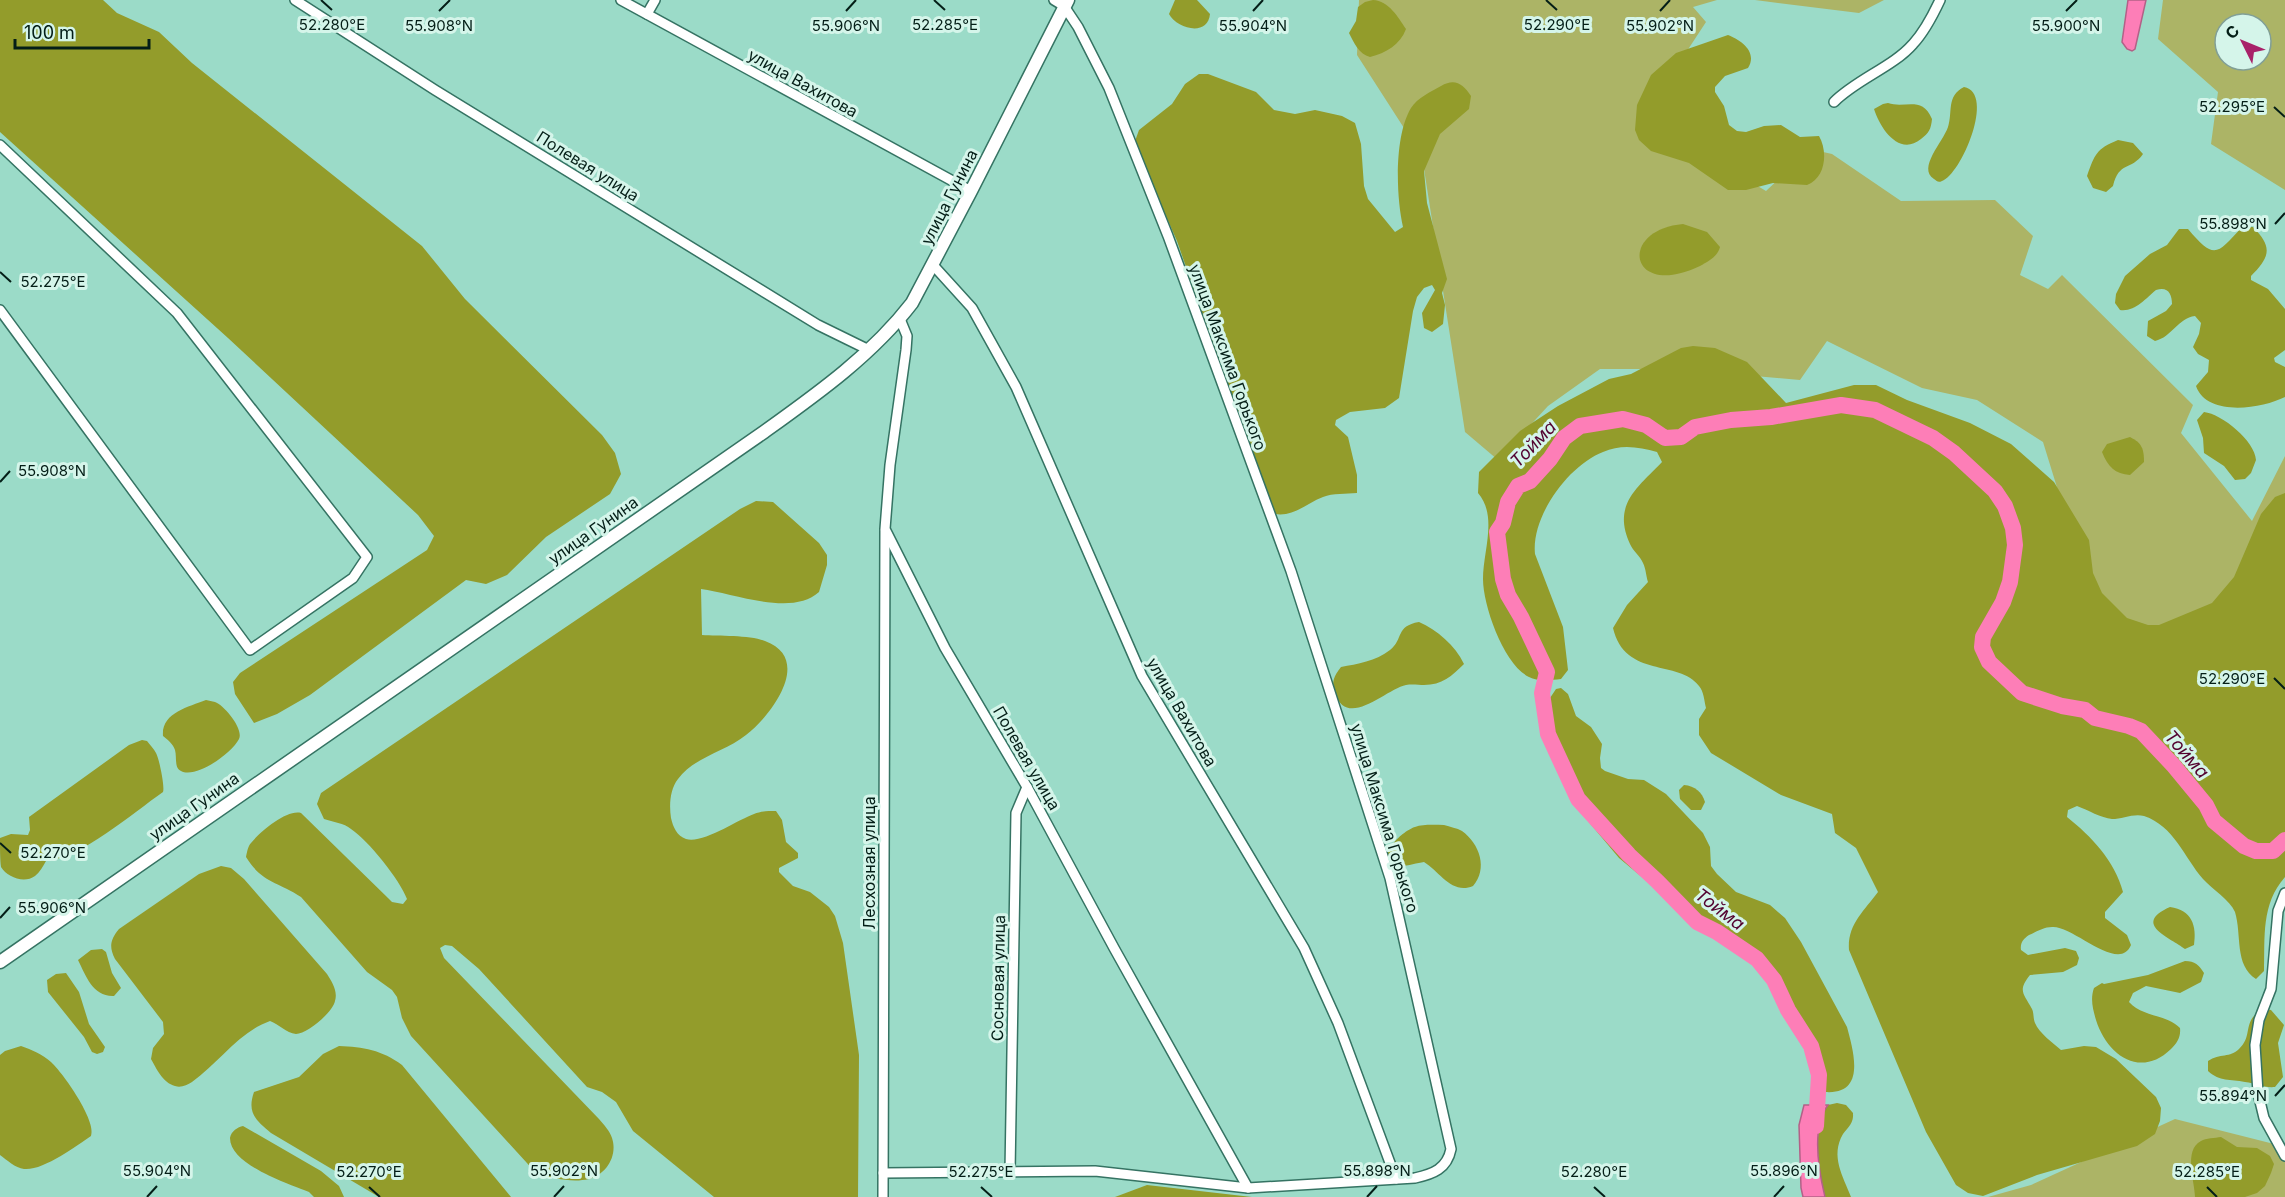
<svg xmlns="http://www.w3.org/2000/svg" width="2285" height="1197" font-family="Inter,sans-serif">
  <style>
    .green { fill: #acb466; fill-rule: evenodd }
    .forest { fill: #939c2b }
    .water { fill: #fd7eb7; stroke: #b26187; stroke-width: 1.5 }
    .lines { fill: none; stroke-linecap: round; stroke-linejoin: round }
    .river { stroke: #fd7eb7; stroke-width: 16 }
    .street-casing { stroke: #357363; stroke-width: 12 }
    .secondary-casing { stroke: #357363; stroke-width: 15 }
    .street { stroke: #fff; stroke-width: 9 }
    .secondary { stroke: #fff; stroke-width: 12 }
    .ticks { fill: none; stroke: #041e17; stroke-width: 2 }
    .labels { text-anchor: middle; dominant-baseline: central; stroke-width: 6; stroke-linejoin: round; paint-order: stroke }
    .street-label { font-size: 16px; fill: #041e17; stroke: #d5f5ea }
    .water-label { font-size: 18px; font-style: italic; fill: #530330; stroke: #d5f5ea }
    .ticks-label { font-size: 15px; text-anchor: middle; fill: #041e17; stroke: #d5f5ea; stroke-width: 6; stroke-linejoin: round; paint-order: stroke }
  </style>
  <rect width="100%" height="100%" fill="#9bdbc8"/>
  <g class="green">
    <path d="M1359,0h358l-24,7 13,15 -40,61 31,67 69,41 44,-42 22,5 69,47 94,-1 38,36 -13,39 28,14 14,-14 131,130 -12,28 71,88 33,-65v202l-175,1 -67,-217 -66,-42 -55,-12 -95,-47 -27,39 -124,-11h-76l-52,37 -50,54 -33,-28 -43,-276 -65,-101z"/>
    <path d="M1755,0h129l-25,13z"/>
    <path d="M2163,0h122v190l-74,-46 7,-52 -60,-53zM2225,24h36v36h-36z"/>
    <path d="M2175,1119l99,25 11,14v39h-297l43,-12z"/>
  </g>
  <g class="forest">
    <path d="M0,0h103l14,13 42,19 33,31 230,183 43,53 137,136 13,18 6,21 -11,20 -64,43 -39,38 -21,9 -20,-4 -156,115 -33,19 -23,9 -19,-29 -2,-12 7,-9 187,-123 7,-14 -16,-21 -190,-177 -228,-206z"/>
    <path d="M1175,0h22l13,14c-2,23 -33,15 -41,0z"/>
    <path d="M1373,0c16,1 25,17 33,29 -6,16 -20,24 -36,28 -11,-3 -16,-14 -21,-24l7,-12 2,-14 7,-5z"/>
    <path d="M1728,35c13,5 30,17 20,33l-23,8 -10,11v5l9,14 5,19 8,6 9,1 18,-6 17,-1 19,12 19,-1c9,15 7,42 -12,49l-34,-2 -27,7h-18l-39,-27 -38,-12 -12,-11 -4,-10 2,-25 14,-30 25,-22z"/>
    <path d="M1199,74h9l48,18 18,18 21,4 20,-4 27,6 13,7 6,21 3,42 4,13 27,33 8,-5c-7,-31 -9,-91 8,-119 6,-10 21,-17 30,-22 14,-8 22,-2 30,10l-2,13 -29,25 -16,37 3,32 20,76 -5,14 3,12 -2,19 -11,8 -8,-4 -2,-15 13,-23 -3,-5 -8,3 -7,9 -4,14 -14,87 -14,10 -35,4 -14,8 -1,5 13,12 9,38v18c-11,1 -24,0 -34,4 -16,6 -29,20 -48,17l-6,-9 -92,-264 -43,-97 5,-14 33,-26 13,-20z"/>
    <path d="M1964,87c32,6 -3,88 -22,94 -4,2 -5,0 -8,-2 -17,-11 9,-37 14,-52 5,-15 -2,-31 16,-40z"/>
    <path d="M1888,103c17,6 34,-8 44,16 -1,10 -3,14 -11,20 -22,18 -41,-11 -47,-30l9,-5z"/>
    <path d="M2118,140l15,3 10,11c-12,17 -24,7 -30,32l-7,6 -13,-4 -6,-12c8,-22 9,-27 31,-36z"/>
    <path d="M1683,224l24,8 13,15c-2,9 -11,14 -20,19 -71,34 -83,-36 -17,-42z"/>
    <path d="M2242,227h11c20,20 17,30 -2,49v4l17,9 17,20v41l-11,8 1,4 10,5v30c-24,12 -78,20 -89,-11l12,-14 1,-12 -11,-6 -5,-7 6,-13 2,-11 -6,-7c-17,2 -23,21 -40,25l-8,-5 1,-15 18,-10 6,-7c0,-10 -4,-18 -16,-14 -11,9 -21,22 -36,20l-5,-7 1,-9 9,-18 25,-22 17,-9 12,-16h9c27,32 29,25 54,-2z"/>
    <path d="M1693,346l22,2 32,14 39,41 68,-18h22l31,15 63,23 41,21 43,38 35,58 4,33 9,20 25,25 21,7h11l53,-22 22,-26 27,-63 14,-17 10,-4v384c-24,27 -20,60 -21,94l-8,8c-22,-14 -14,-44 -21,-67 -5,-12 -23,-23 -32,-33 -19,-22 -29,-53 -59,-63 -10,-3 -22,3 -32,3 -11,-1 -24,-9 -35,-13l-9,4 -1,7c24,19 48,44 56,75l-18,20v6l22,17 4,10c-12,29 -58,-20 -79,-18 -8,0 -16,5 -23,8 -6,4 -9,8 -8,15l7,5 37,-7 11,3 3,7 -2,7 -14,7 -33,3c-13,16 -6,19 2,34 2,4 1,9 3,14 4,10 18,20 26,27l23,-4 12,1 20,12 40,38 5,11 -1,13 -5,13 -18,12 -100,29 -54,21 -15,-3 -12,-8 -30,-53 -77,-182c-2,-25 15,-39 29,-58l-22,-44 -21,-15 -3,-19 -51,-19 -70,-42 -12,-18v-16l7,-11c-2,-8 -2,-16 -7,-22 -20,-27 -74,-7 -86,-58l14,-23 21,-23c-2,-6 -2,-13 -5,-19 -3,-7 -10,-12 -13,-19 -18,-39 7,-56 32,-82l-5,-10c-18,-5 -36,-8 -54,0 -34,13 -72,64 -68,102l28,73 5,43 -7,9c-10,1 -23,3 -32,-2 -25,-12 -46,-71 -46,-98 0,-28 15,-63 -5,-86l1,-21 41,-41 38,-25 51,-27 22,-5 50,-26z"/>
    <path d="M2204,412c18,2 51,29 52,48l-5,13 -6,6 -10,1 -11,-14 -20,-13 -1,-15 -6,-18z"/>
    <path d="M2130,437c12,6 14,12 14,25l-14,13c-15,-1 -22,-8 -28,-23l5,-8z"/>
    <path d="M756,501l17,1 46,41 8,12v10l-8,27c-27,25 -86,1 -118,-3l1,46c17,1 48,0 63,6 49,18 6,75 -19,94 -21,17 -52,22 -68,44 -8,10 -9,26 -7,39 2,9 6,18 15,21 17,5 51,-19 68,-25 7,-3 14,-3 22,-3l6,9 4,22 12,11v5l-19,10v4l14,14 17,6 19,15 6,9 8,27 16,112 -1,142h-144l-81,-66 -17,-29 -14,-10 -15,-5 -108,-118 -27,-23 -7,-1 -5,3 4,10 155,161c5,6 11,12 13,19 6,18 -6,37 -23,41 -17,4 -36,-1 -52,-5l-126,-138 -9,-18 -5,-21 -5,-7 -25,-18 -66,-75c-24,-16 -39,-14 -55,-40 1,-5 2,-11 5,-14 9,-11 36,-34 50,-30l87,85 4,4 11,2 4,-5c-7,-19 -39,-59 -56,-70 -7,-6 -18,-7 -27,-10l-7,-15 4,-11 419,-284z"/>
    <path d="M1419,622c18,8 36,23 45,42 -12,12 -22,21 -40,21 -5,0 -12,-1 -18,0 -20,4 -59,45 -71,8 -4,-11 -1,-17 6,-26 16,-3 35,-6 49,-17 14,-11 5,-24 29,-28z"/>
    <path d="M1561,688l7,6 8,22 15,11 11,17 -2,14 1,10 4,3 23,8 16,1 22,14 37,39 7,14 1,19 6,8 19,18 34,13 15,13 16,24 46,85c7,26 19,68 -22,65l-3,-3 -9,-44 -42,-56 -9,-17 -35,-32 -51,-29 -21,-23 -36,-30 -31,-37 -14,-21 -18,-37 -6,-65 6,-9z"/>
    <path d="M206,700c3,1 6,1 9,2 9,3 29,27 24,37 -7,14 -43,40 -58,32 -7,-3 -4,-14 -6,-21 -2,-6 -7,-10 -12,-14 -2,-23 25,-29 43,-36z"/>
    <path d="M142,740l5,1c3,4 7,8 9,12 3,5 9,34 7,39 -30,21 -82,66 -117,69 -3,5 -6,11 -11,15 -11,8 -28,1 -34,-9 -1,-7 -1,-21 -1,-29l11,-4 17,1 2,-5 -1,-13 100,-72z"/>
    <path d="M1684,785c11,1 18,7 21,17l-4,8h-10l-11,-11 -1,-9z"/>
    <path d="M1444,825c6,2 13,3 18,6 18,13 26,38 11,55 -21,9 -33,-14 -49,-24 -8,1 -22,6 -29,3 -21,-9 9,-35 20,-38 8,-3 20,-2 29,-2z"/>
    <path d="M221,866l10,2 13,11 83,95c5,8 11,17 8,27 -2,11 -28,33 -39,33 -10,-1 -17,-10 -26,-13 -31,11 -51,42 -78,61 -5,3 -11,6 -17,4 -12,-3 -19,-18 -24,-27l2,-11 11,-14 -1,-12 -48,-63c-6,-12 -5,-19 4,-30l80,-55z"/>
    <path d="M2170,907c22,3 27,19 24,38l-9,4c-14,-11 -54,-25 -15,-42z"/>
    <path d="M102,949l4,3 6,21 9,15 -7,8c-21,1 -28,-20 -36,-36l13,-10z"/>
    <path d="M2185,961c10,0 14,4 19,12l-3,9 -21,11 -34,-7 -13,7 -4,9c13,15 37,12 51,26 1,9 -3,15 -9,21 -31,30 -64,6 -75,-29 -3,-10 -6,-21 -2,-32l8,-5 2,1 44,-9z"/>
    <path d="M66,973l13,19 10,32 16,23 -2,5 -6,2 -5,-2 -8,-15 -36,-45 -1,-12 9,-6z"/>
    <path d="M2263,1009l8,1 13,15 -6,18 5,34 -8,10c-12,1 -19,-4 -30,-5 -15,-3 -25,0 -37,-11v-10c12,-8 22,-3 31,-12 15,-14 2,-28 24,-40z"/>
    <path d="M21,1046c11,4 21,8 30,16 12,11 46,59 40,74 -15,10 -48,35 -67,33 -9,-1 -17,-9 -24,-14v-100l5,-4z"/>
    <path d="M339,1046c24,1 43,4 63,19l109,132h-132l-108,-64c-16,-13 -24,-21 -17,-41l45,-15 24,-23z"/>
    <path d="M1837,1103l9,2 7,8c1,10 -5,14 -10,21 -13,22 0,42 8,63h-26c-6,-25 -14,-70 3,-92z"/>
    <path d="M243,1126l78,45 18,15 5,11h-30l-5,-5c-20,-8 -79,-27 -79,-54 1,-7 8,-11 13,-12z"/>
    <path d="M2221,1137l16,10 20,1 13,8 4,8 -3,9 -6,13 -8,7 -12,4h-50c0,-15 -12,-47 6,-56 5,-3 14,-3 20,-4z"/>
    <path d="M1147,1185l105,12h-137z"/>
  </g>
  <g class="water">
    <path d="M2128,0h18l-11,49 -3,2 -5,-2 -5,-7z"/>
    <path d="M1804,1105h24c-17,22 -9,67 -3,92h-22l-2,-9 -2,-63z"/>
  </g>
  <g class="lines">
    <path class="river" d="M1816,1126l3,-51 -8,-29 -23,-36 -14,-30 -17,-21 -40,-27 -20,-10 -40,-41 -28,-26 -51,-56 -30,-65 -6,-41 5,-21 -26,-55 -13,-22 -5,-16 -6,-47 6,-9 5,-21 10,-16 12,-5 20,-22 14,-21 16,-12 43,-7 23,6 19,13 16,-1 14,-10 36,-7 40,-3 70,-12 34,5 58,28 21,15 41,38 10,15 8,22 2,17 -5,37 -7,20 -20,35 -1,10 7,15 33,31 40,13 23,4 10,8 34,8 12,5 32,34 33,40 8,16 30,25 12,5h17l12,-11"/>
    <defs>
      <g id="street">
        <path d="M295,0l140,90 383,235 51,25"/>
        <path d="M621,0l350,191"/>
        <path d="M647,14l8,-14"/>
        <path d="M1834,102c23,-23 59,-35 79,-58 12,-13 20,-29 27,-44"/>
        <path d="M0,145l177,168 190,244 -14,21 -103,72 -250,-340"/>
        <path d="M933,265l39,43 44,79 126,289 162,272 34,75 58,156"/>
        <path d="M900,319l7,17 -1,14 -16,115 -5,64 60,119 82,139 87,161 134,240"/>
        <path d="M2285,893l-7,18 -7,78 -12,31 -4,25 3,48 6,25 21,38"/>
        <path d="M1010,1172l6,-359 11,-26"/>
        <path d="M883,1173l212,-2 153,17 167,-10c18,-4 32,-9 36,-29l-61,-271 -99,-307 -123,-335 -59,-148 -31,-61 -14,-21 -10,-6"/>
        <path d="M883,1197l2,-666"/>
      </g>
      <path id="secondary" d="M0,962l764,-530c53,-38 108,-77 148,-129l59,-112 97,-191"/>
    </defs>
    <use href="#street" class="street-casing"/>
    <use href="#secondary" class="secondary-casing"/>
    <use href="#street" class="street"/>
    <use href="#secondary" class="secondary"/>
  </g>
  <path class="ticks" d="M321,0l11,10M934,0l11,10M1546,0l11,10M439,11l11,-11M846,11l10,-11M1253,11l10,-11M1660,11l10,-11M2066,11l11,-11M2274,107l11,10M2275,224l10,-11M0,272l11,10M0,482l10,-11M2274,678l11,11M0,843l11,10M0,918l10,-11M2275,1096l10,-11M369,1187l11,10M981,1187l11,10M1594,1187l11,10M2207,1187l10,10M147,1197l10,-11M554,1197l10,-11M1367,1197l10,-11M1774,1197l10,-11"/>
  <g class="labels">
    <g class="street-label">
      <text transform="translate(803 83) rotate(29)">улица Вахитова</text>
      <text transform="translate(588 166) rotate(32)">Полевая улица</text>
      <text transform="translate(949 197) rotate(-63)">улица Гунина</text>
      <text transform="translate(1228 357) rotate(70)">улица Максима Горького</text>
      <text transform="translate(593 530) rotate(-35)">улица Гунина</text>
      <text transform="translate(1182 712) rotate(60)">улица Вахитова</text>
      <text transform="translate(1027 758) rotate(60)">Полевая улица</text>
      <text transform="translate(194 806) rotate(-35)">улица Гунина</text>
      <text transform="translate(1385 818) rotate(73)">улица Максима Горького</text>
      <text transform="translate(869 863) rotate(-90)">Лесхозная улица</text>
      <text transform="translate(998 978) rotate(-89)">Сосновая улица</text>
    </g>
    <g class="water-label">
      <text transform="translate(1533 444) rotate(-46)">Тойма</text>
      <text transform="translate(2187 754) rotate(49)">Тойма</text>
      <text transform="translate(1720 909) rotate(37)">Тойма</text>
    </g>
  </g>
  <g class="ticks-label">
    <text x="332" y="30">52.280°E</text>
    <text x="945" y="30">52.285°E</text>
    <text x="1557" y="30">52.290°E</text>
    <text x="439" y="31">55.908°N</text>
    <text x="846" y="31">55.906°N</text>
    <text x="1253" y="31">55.904°N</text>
    <text x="1660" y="31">55.902°N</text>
    <text x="2066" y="31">55.900°N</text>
    <text x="2232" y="112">52.295°E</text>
    <text x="2233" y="229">55.898°N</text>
    <text x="53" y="287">52.275°E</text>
    <text x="52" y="476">55.908°N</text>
    <text x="2232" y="684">52.290°E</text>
    <text x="53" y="858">52.270°E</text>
    <text x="52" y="913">55.906°N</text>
    <text x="2233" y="1101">55.894°N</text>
    <text x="157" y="1176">55.904°N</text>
    <text x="564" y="1176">55.902°N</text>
    <text x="1377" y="1176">55.898°N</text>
    <text x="1784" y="1176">55.896°N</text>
    <text x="369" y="1177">52.270°E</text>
    <text x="981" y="1177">52.275°E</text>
    <text x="1594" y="1177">52.280°E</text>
    <text x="2207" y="1177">52.285°E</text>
  </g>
  <g transform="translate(2243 42) rotate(313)"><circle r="28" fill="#d5f5ea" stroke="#819f96" stroke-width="1.5"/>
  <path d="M0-4.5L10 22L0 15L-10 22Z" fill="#a82169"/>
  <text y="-9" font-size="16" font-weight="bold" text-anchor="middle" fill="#041e17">С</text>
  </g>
  <path d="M15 39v9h134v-9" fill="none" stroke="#041e17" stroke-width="3"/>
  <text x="24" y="39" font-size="18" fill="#041e17" stroke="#d5f5ea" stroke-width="4.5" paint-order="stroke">100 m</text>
</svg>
